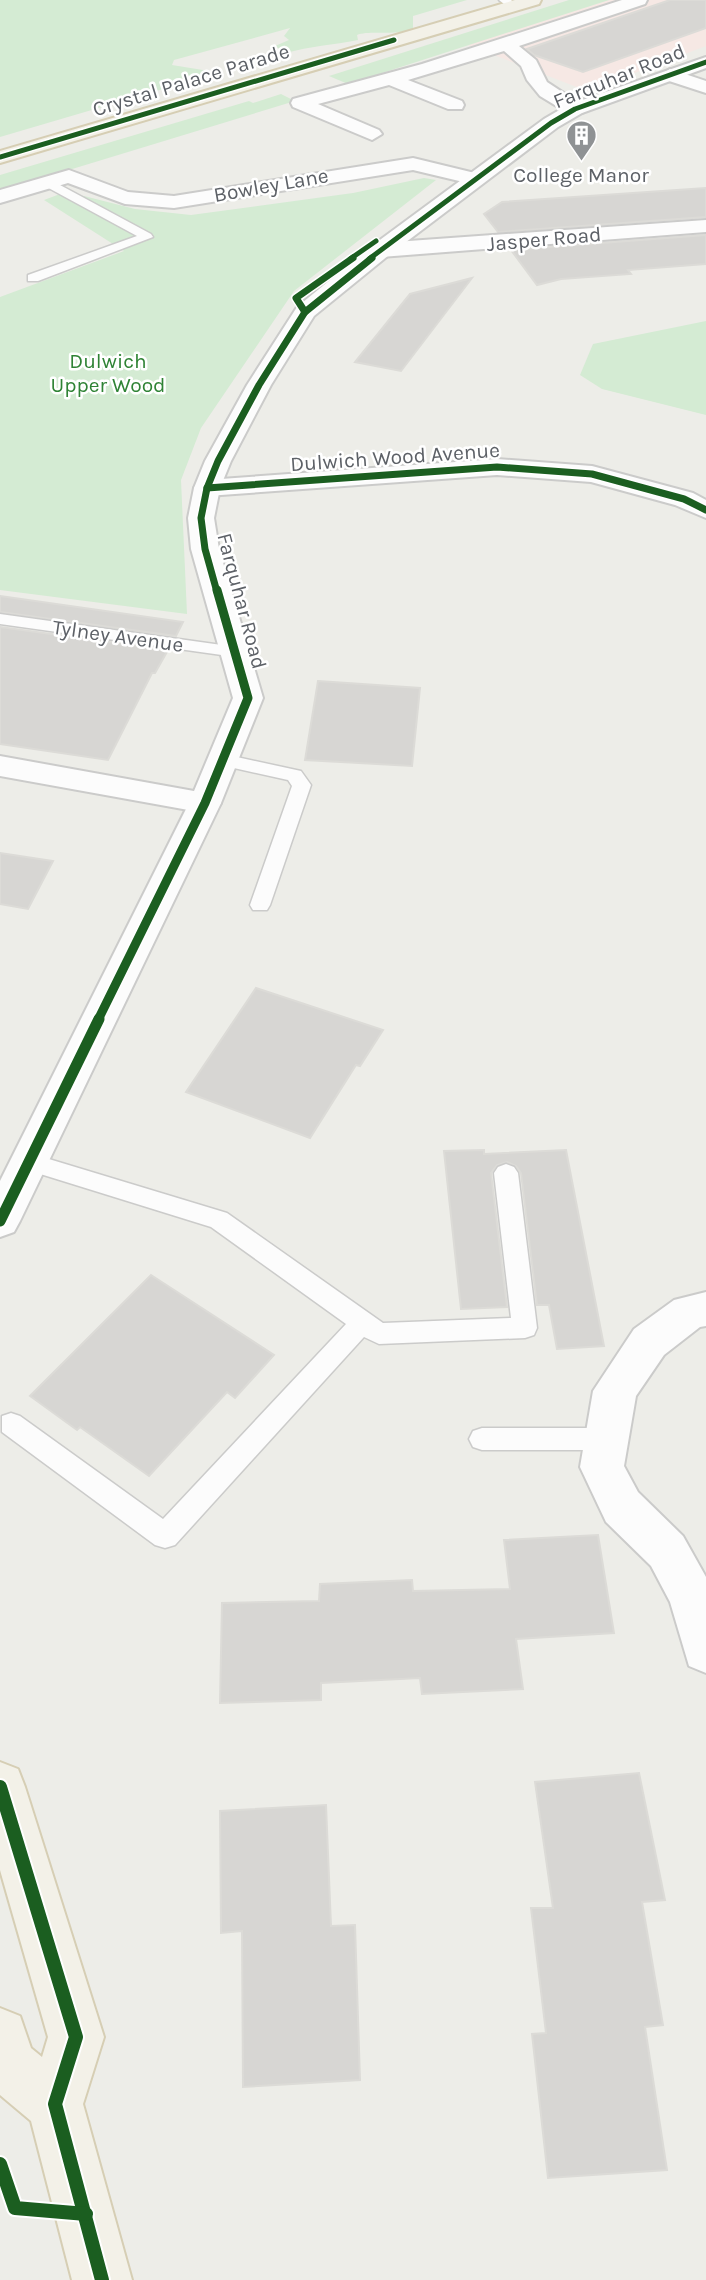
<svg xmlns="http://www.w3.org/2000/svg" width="706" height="2280" font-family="Karla,sans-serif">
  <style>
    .medical { fill: #f6e8e4 }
    .green { fill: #d4ebd3 }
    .building { fill: #d7d6d3; stroke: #dcdbd7; stroke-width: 2 }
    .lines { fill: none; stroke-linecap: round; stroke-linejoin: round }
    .service-casing { stroke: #cbcbca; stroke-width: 3 }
    .minor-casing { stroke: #cbcbca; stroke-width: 4 }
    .tertiary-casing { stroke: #cbcbca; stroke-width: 4 }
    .primary-casing { stroke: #d6ceb4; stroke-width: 4 }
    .service { fill: #fcfcfc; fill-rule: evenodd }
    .minor { fill: #fcfcfc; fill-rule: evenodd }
    .tertiary { fill: #fcfcfc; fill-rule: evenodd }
    .primary { fill: #f3f1e8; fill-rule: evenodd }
    .cycleway-far4-casing { stroke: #fff; stroke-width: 8 }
    .cycleway-far3-casing { stroke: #fff; stroke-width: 10 }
    .cycleway-far2-casing { stroke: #fff; stroke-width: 12 }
    .cycleway-far1-casing { stroke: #fff; stroke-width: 16 }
    .cycleway-casing { stroke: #fff; stroke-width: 18 }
    .cycleway-far4 { stroke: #1b5e20; stroke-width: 5 }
    .cycleway-far3 { stroke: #1b5e20; stroke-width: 7 }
    .cycleway-far2 { stroke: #1b5e20; stroke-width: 9 }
    .cycleway-far1 { stroke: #1b5e20; stroke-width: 11 }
    .cycleway { stroke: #1b5e20; stroke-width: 14 }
    .labels { text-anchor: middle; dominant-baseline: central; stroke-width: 5; stroke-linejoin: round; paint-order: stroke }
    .far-street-label { font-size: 21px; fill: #5d6167; stroke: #fff }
    .far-poi-label { font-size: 21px; fill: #5d6167; stroke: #fff }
    .far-park-label { font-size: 21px; fill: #2f8335; stroke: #fff }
  </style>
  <rect width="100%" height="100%" fill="#edede8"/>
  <path class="medical" d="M609,0h97v46l-119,45 -119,-46z"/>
  <g class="green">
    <path d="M0,0h467l-54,16v13c-19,7 -45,1 -56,6l1,5c-25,5 -48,6 -72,13l-11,-7 14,-6 -5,-4 6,-8 -116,32 -2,5 37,6 5,3 -214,63z"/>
    <path d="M569,0h40l-261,84 -19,-8z"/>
    <path d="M281,94l14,7 -295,90v-16l249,-74 4,2z"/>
    <path d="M424,178l12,2 -142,111 -93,137 -20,52 6,134 -187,-24v-293l124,-46 -80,-51 16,-6 24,2 51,13 56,6 162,-22z"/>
    <path d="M706,321v94l-104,-26 -22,-14 13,-31z"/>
  </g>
  <g class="building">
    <path d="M670,0h36v28l-123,44 -49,-17 -7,-6z"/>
    <path d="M706,188v29l-208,15 -14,-18 18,-12z"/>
    <path d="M706,235v29l-78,6 3,4 -70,5 -24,6 -26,-35z"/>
    <path d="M472,278l-71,93 -46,-9 55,-68z"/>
    <path d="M0,596l183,26 -7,14 -176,-24z"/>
    <path d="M0,627l168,23 -13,23h-3l-44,87 -108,-16z"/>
    <path d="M318,681l102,7 -8,78 -107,-6z"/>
    <path d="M0,853l53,8 -25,48 -28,-5z"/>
    <path d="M256,988l127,42 -23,36 -4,-1 -46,73 -124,-46z"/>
    <path d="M484,1150v4l82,-4 38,196 -47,3 -8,-44h-12l-16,-132 -5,-7 -9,-4 -10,3 -6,8 16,134 -46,2 -17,-158z"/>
    <path d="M151,1275l123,80 -39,43 -8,-6 -78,84 -69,-49 -3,3 -47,-34z"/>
    <path d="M598,1535l16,98 -98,6 7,50 -101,5 -2,-16 -99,5v17l-101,3 2,-100 97,-2 1,-17 92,-4 1,11 97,-2 -6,-49z"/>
    <path d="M639,1773l26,127 -23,2 21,123 -18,2 22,143 -119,8 -16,-144 14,-1 -15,-125h22l-18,-126z"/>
    <path d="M326,1805l5,121 24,-1 5,155 -117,7 -1,-156 -21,2 -1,-122z"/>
  </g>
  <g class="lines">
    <defs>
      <g id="service">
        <path d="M499,0h12l7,6 -9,2z"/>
        <path d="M47,178l104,56 2,3 -115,44h-10v-6l109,-39 -94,-51 -2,-3z"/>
        <path d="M0,614l236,33 9,5 -9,5 -236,-33z"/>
        <path d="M223,754l78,17 10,14 -41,120 -3,5h-14l-3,-5 42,-119 -4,-6 -72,-16 -2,-4z"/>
        <path d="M29,1153l198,60 156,110 128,-5 -17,-145 4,-6 8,-3 8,3 4,6 19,155 -3,7 -9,3 -146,6 -15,-7 -189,208 -10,3 -10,-3 -153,-113v-16l9,-3 9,3 143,103 183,-195 -135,-97 -190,-59 -3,-6 3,-6z"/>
        <path d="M482,1428h125l9,3 4,8 -4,8 -9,3h-125l-9,-3 -4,-8 4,-8z"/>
      </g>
      <g id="minor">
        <path d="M622,0h25l-2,4 -126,42 17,14 11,22 35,23 3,4 -3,4h-14l-28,-17 -13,-16 -6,-14 -17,-15 -96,29 54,21 2,4 -2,4h-14l-59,-24 -71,19 61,26 3,4 -10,6 -79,-33 -2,-4 2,-4 129,-35z"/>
        <path d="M670,69l36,12v12l-43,-14 -2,-4z"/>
        <path d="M413,158l70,17 3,4 -3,4 -7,2 -63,-15 -239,38 -49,-4 -57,-21 -68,20v-13l69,-20 59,22 46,4z"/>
        <path d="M706,220v12l-325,25 -8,-2 -3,-5 3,-5 8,-2z"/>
        <path d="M497,459l95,7 101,27 13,7v18l-31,-13 -84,-23 -94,-7 -290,21 -9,-2 -4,-6 4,-6 9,-2z"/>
        <path d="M0,756l205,37 11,3 5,7 -5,7 -11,3 -205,-37z"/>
        <path d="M706,1292v34l-6,1 -36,28 -28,41 -12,70 14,26 45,44 23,41v96l-17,-7 -19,-64 -19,-36 -45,-44 -26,-55 13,-76 41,-62 40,-29z"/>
      </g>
      <path id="tertiary" d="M706,57v11l-124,45 -24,14 -169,128 -75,61 -43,69 -40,76 -11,27 -6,30 5,31 44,149 -42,105 -201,418 -6,11 -14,5v-56l189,-378 44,-105 -42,-149 -3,-31 6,-30 11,-27 42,-76 50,-78 76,-62 171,-126 24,-14z"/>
      <g id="primary">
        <path d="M515,0h26l-2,4 -539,159v-12z"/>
        <path d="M0,1762l18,7 7,18 79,250 -21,67 49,176h-60l-41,-159 -31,-26v-87l20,8 11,32 11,9 6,-20 -48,-167z"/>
      </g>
    </defs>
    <use href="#service" class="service-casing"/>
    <use href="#minor" class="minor-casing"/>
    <use href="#tertiary" class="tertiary-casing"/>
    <use href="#primary" class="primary-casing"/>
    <use href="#service" class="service"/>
    <use href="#minor" class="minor"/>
    <use href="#tertiary" class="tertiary"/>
    <use href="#primary" class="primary"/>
    <defs>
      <g id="cycleway-far4">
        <path d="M0,157l394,-117"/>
        <path d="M350,259l26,-18"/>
        <path d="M369,259l182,-136 24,-14 131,-47"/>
      </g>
      <g id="cycleway-far3">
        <path d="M305,312l-9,-14 57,-40"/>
        <path d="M207,488l290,-21 95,7 92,25 22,11"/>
        <path d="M217,592l-12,-43 -4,-31 6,-30 11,-27 41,-76 46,-73 67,-54"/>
      </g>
      <path id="cycleway-far2" d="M98,1020l107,-217 43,-105 -31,-108"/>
      <path id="cycleway-far1" d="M0,1221l99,-202"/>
      <g id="cycleway">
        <path d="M0,1787l76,250 -21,67 47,176"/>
        <path d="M0,2164l15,44 71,6"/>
      </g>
    </defs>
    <use href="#cycleway-far4" class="cycleway-far4-casing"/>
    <use href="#cycleway-far3" class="cycleway-far3-casing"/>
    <use href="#cycleway-far2" class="cycleway-far2-casing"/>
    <use href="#cycleway-far1" class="cycleway-far1-casing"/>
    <use href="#cycleway" class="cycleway-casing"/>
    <use href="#cycleway-far4" class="cycleway-far4"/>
    <use href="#cycleway-far3" class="cycleway-far3"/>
    <use href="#cycleway-far2" class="cycleway-far2"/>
    <use href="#cycleway-far1" class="cycleway-far1"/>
    <use href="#cycleway" class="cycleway"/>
  </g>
  <defs>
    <symbol id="building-pin" viewBox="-11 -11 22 30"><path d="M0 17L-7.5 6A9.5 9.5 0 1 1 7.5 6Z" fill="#8f9294" stroke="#fff"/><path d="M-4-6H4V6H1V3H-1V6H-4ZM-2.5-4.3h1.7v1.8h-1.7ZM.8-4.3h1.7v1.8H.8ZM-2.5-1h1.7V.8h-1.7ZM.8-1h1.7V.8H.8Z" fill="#fff"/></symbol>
  </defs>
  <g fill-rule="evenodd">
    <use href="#building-pin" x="564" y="118" width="35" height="47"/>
  </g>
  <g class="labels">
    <g class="far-street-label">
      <text transform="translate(619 76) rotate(-22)">Farquhar Road</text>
      <text transform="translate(191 80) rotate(-17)">Crystal Palace Parade</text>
      <text transform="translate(271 185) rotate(-10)">Bowley Lane</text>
      <text transform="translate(544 239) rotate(-5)">Jasper Road</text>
      <text transform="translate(395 457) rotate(-4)">Dulwich Wood Avenue</text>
      <text transform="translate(242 601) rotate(75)">Farquhar Road</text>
      <text transform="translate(118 636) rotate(8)">Tylney Avenue</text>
    </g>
    <g class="far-poi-label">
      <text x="581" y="175">College Manor</text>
    </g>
    <g class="far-park-label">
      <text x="108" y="361">Dulwich<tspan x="108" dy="24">Upper Wood</tspan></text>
    </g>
  </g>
</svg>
